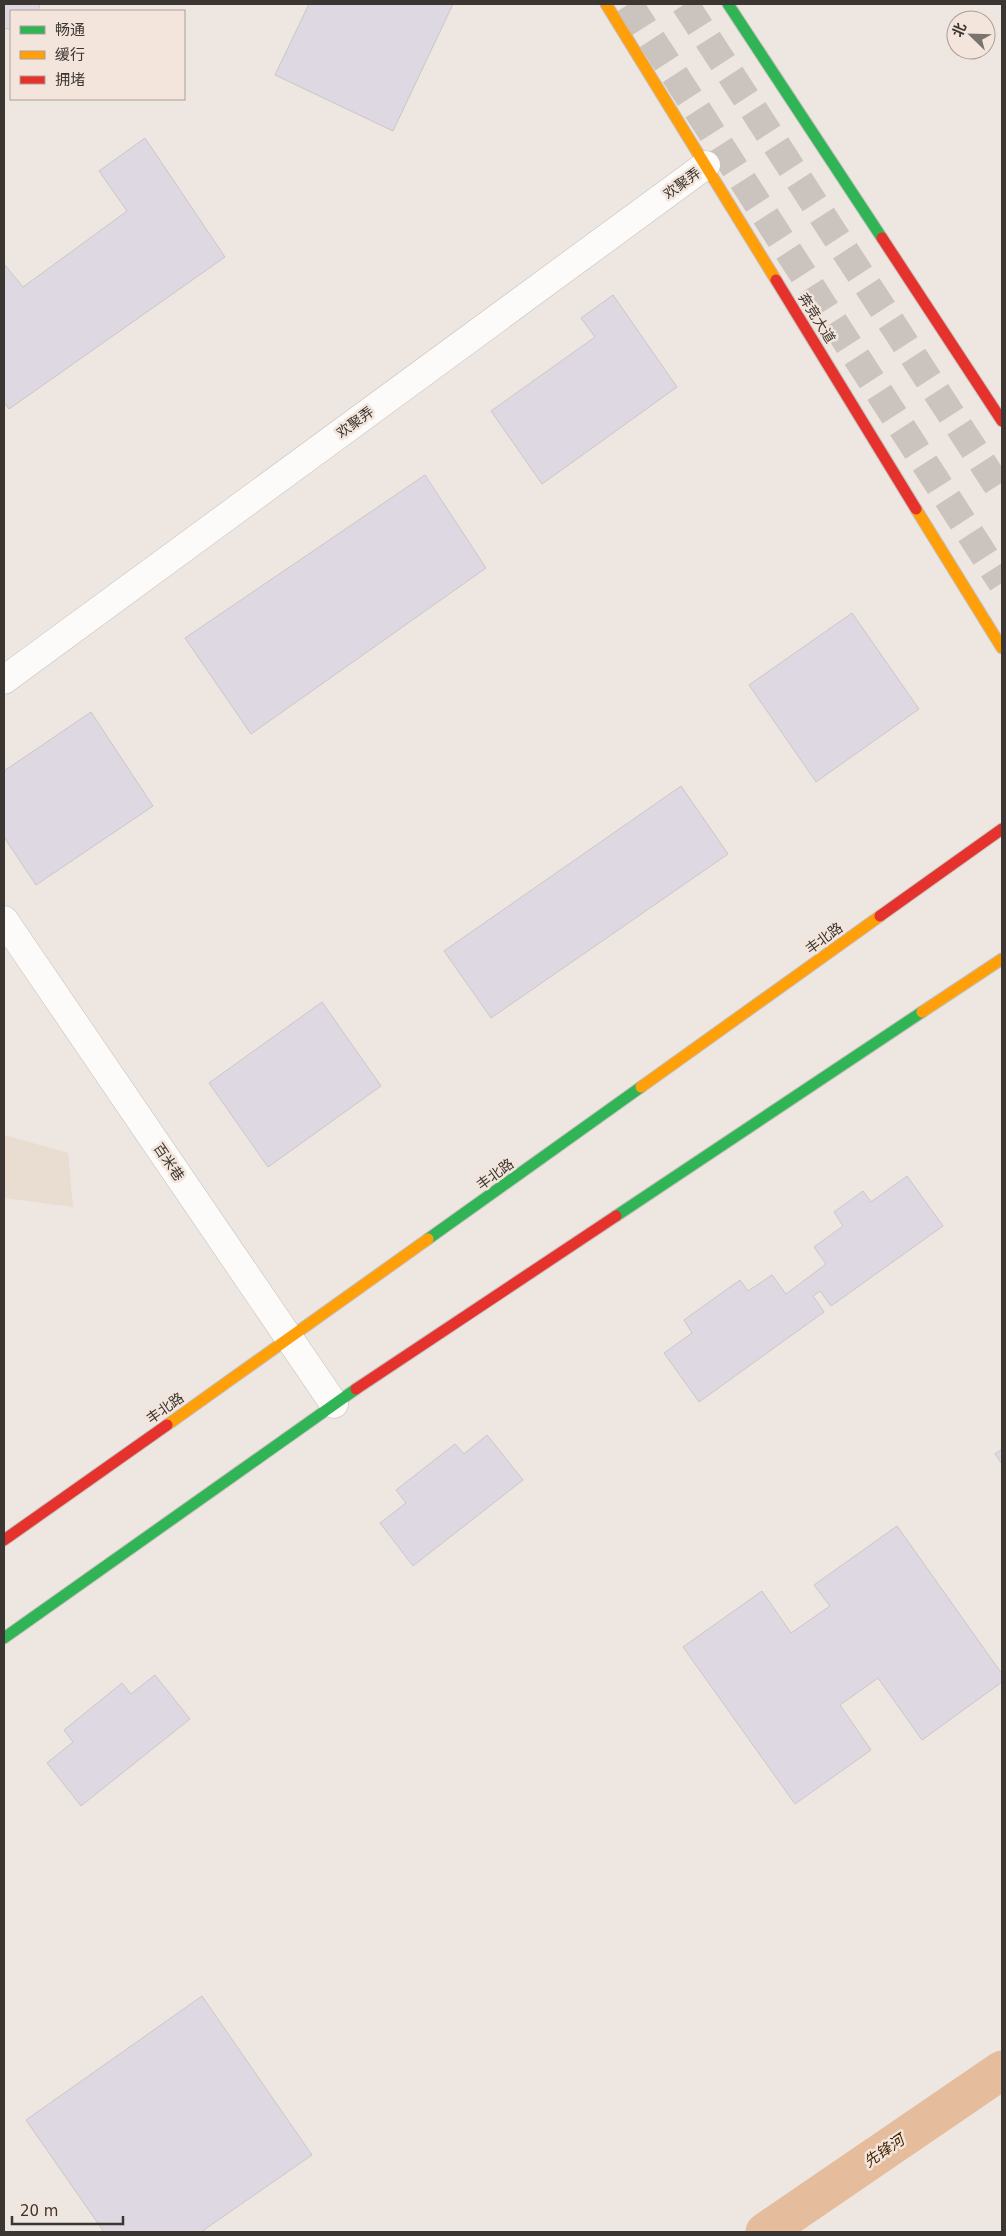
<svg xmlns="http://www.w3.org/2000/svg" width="1006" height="2236" font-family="'DejaVu Sans','Noto Sans SC',sans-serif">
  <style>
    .built { fill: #e9dcd1 }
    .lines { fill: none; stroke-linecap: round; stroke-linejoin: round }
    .canal { stroke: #e5bd9d; stroke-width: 39 }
    .building { fill: #ded8e2; stroke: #cbc7c7 }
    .primary-tunnel { stroke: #cac3be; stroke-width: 28; stroke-dasharray: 28 14; stroke-linecap: butt }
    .street-casing { stroke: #c5c0bc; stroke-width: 29 }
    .fast-casing { stroke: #c5c0bc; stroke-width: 13 }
    .slow-casing { stroke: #c5c0bc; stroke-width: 13 }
    .jam-casing { stroke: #c5c0bc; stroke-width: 13 }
    .street { stroke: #fcfbfa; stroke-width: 28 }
    .fast { stroke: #30b455; stroke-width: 11 }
    .slow { stroke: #ff9f0a; stroke-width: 11 }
    .jam { stroke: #e5322d; stroke-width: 11 }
    .labels { text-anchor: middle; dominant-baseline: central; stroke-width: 5; stroke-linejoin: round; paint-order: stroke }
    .street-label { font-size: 14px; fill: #3c3632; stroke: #f3e5db }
    .water-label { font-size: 15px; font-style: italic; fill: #452300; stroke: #f3e5db }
  </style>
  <rect width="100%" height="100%" fill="#ede6e1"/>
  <path class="built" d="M4,1135l64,18 5,54 -69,-9z"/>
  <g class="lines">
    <path class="canal" d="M765,2232l237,-162"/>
  </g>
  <g class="building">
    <path d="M4,4h36l-2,7h-27v19l-7,-2z"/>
    <path d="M309,4h144l-60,127 -118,-56z"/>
    <path d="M145,138l80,119 -216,152 -5,-7v-138l19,23 104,-76 -28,-40z"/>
    <path d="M613,295l64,92 -135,97 -51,-73 104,-74 -14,-19z"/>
    <path d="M425,475l61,93 -235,166 -66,-96z"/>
    <path d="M852,613l67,96 -103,73 -67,-97z"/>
    <path d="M91,712l62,94 -117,79 -32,-48v-66z"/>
    <path d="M681,786l47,68 -237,164 -47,-67z"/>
    <path d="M322,1002l59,84 -113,81 -59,-84z"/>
    <path d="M907,1176l36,50 -112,80 -11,-15 -7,5 11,16 -125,90 -35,-49 28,-20 -8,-13 56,-40 8,11 24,-16 14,19 40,-30 -12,-17 29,-21 -9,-14 29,-21 8,11z"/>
    <path d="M487,1435l36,45 -110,86 -33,-43 26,-20 -10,-13 59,-46 9,10z"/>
    <path d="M1002,1449v15l-7,-10z"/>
    <path d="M897,1526l105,148v8l-80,58 -44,-62 -38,27 31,45 -76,54 -112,-157 79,-56 29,42 39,-27 -16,-21z"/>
    <path d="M155,1675l35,44 -109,87 -34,-43 26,-21 -9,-12 58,-47 9,11z"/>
    <path d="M202,1996l110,159 -111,77h-97l-78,-112z"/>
  </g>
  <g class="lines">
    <g class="primary-tunnel">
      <path d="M629,4l373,579"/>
      <path d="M685,4l317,489"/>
    </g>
    <defs>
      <g id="street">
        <path d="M4,680l702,-515"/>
        <path d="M4,920l330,484"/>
      </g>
      <g id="fast">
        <path d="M728,4l154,234"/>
        <path d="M616,1216l306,-204"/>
        <path d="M428,1239l213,-152"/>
        <path d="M4,1638l352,-249"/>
      </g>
      <g id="slow">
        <path d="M606,4l170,276"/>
        <path d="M916,509l86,139"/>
        <path d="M922,1012l80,-53"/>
        <path d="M641,1087l239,-171"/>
        <path d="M167,1425l261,-186"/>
      </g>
      <g id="jam">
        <path d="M882,238l120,183"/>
        <path d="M776,280l140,229"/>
        <path d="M880,916l122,-87"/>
        <path d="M356,1389l260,-173"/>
        <path d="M4,1540l163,-115"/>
      </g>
    </defs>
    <use href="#street" class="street-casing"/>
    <use href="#fast" class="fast-casing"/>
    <use href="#slow" class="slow-casing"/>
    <use href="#jam" class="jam-casing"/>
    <use href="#street" class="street"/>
    <use href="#fast" class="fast"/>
    <use href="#slow" class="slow"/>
    <use href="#jam" class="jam"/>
  </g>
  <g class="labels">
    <g class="street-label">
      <text transform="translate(682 183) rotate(-36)">欢聚弄</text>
      <text transform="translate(817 318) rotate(58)">奔竞大道</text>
      <text transform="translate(355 422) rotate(-36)">欢聚弄</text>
      <text transform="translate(824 938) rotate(-36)">丰北路</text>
      <text transform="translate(169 1162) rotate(56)">百米巷</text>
      <text transform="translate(495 1174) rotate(-36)">丰北路</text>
      <text transform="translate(165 1408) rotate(-35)">丰北路</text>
    </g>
    <g class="water-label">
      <text transform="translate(884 2151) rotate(-34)">先锋河</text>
    </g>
  </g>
  <rect width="1006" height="2236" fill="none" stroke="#3c3632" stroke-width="10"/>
  <rect x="10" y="10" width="175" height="90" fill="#f3e5db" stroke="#aa9f97"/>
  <rect x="20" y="26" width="25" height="8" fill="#30b455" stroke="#aa9f97"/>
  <text x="55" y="35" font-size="15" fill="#3c3632">畅通</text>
  <rect x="20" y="51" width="25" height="8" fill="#ff9f0a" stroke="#aa9f97"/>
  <text x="55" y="60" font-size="15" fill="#3c3632">缓行</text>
  <rect x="20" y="76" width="25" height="8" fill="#e5322d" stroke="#aa9f97"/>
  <text x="55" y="85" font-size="15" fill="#3c3632">拥堵</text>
  <g transform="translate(971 35) rotate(293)"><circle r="24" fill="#f3e5db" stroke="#aa9f97"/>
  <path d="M0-4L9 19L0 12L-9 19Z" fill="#7a746f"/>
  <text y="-8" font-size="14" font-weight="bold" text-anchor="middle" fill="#3c3632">北</text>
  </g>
  <path d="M12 2216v8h111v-8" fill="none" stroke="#3c3632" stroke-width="2.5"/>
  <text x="20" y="2216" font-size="15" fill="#3c3632" stroke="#f3e5db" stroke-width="4" paint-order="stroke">20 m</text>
</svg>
